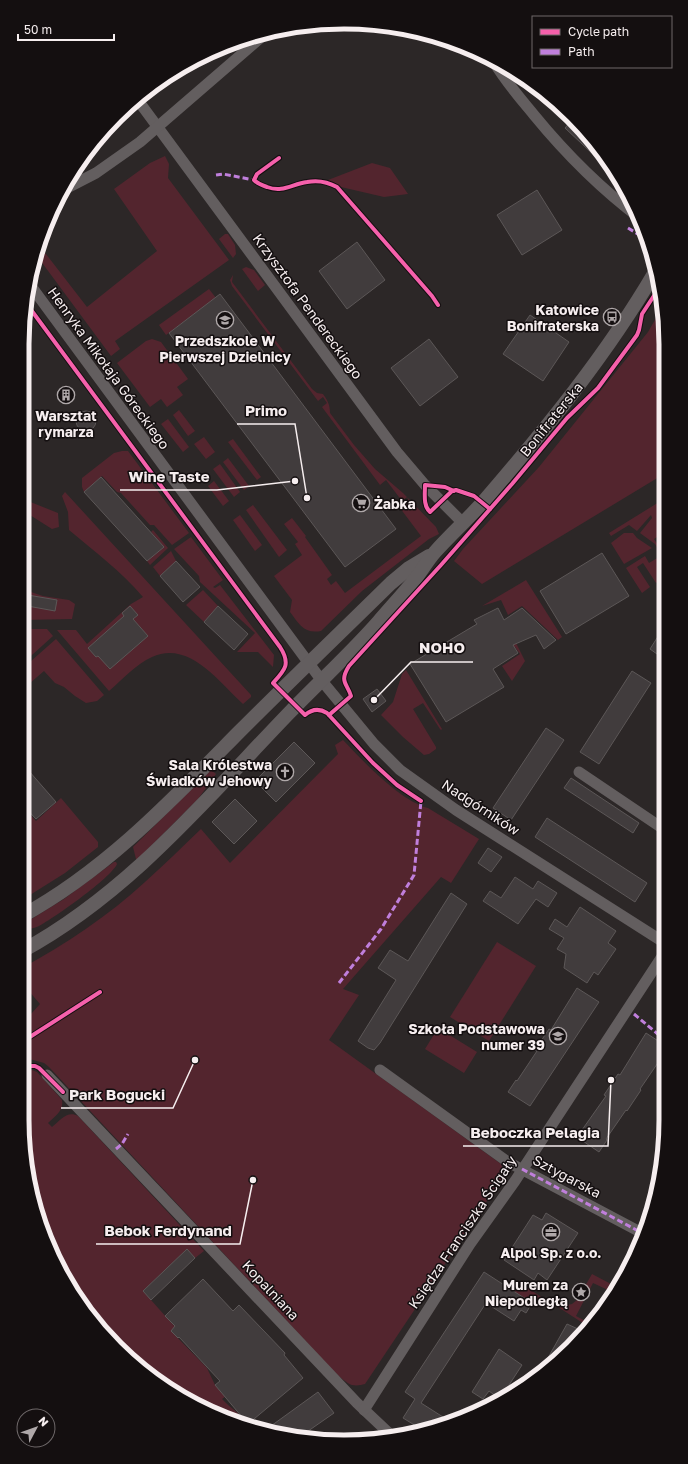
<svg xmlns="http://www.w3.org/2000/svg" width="688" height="1464" font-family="'Golos Text',sans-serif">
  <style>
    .green { fill: #53252e; fill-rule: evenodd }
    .building { fill: #413c3d; stroke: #5c5757 }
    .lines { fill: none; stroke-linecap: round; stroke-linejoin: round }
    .minor { stroke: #635e5f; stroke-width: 11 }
    .tertiary { stroke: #635e5f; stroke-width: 14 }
    .quiet { stroke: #c07fdc; stroke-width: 3; stroke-dasharray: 6 3; stroke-linecap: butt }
    .cycleway-casing { stroke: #140f10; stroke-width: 6 }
    .cycleway { stroke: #f560ab; stroke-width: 4 }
    .labels { text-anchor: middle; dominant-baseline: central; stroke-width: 3; stroke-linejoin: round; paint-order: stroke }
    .street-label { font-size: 14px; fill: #f6eeef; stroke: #140f10 }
    .poi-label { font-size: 14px; font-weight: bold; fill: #f6eeef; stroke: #140f10; text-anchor: end }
    .rim { fill: none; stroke: #f6eeef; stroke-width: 5 }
    .leader { fill: none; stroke: #f6eeef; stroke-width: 1.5 }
    .callout-dot { fill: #f6eeef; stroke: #140f10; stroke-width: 1.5 }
    .callout-label { font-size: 15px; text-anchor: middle; font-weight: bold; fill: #f6eeef; stroke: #140f10; stroke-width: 3; stroke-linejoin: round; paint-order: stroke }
  </style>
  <rect width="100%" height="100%" fill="#2c2727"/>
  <g class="green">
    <path d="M165,156l4,8 -1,14 61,82 -114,81 5,8 -9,7 -71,-96 -5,-1 4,-14 48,62 70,-56 -43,-62 36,-26z"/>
    <path d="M372,163l18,5 18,26 -24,3 -43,-10 -13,-7z"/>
    <path d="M225,234h3l7,11 1,9 -3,4 -14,-19z"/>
    <path d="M246,267l8,3 11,15 -7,6 -16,-22z"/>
    <path d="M233,275l-1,7 80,107 5,4 6,1c5,7 7,11 7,19l24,32 21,24 28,24 33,34 3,7 -10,5 -67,52 -41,40c-17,3 -22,-7 -31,-19l2,-12 -18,-24 28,-21 -7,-11 3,-2 -14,-18 8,-6 14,18 -1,1 27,38 -5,4 4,6 5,-4 9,12 76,-57 -21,-28 9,-7 -2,-4 -5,4 -16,-21 -6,5 -58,-78 5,-4 -4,-6 -5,4 -86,-115 -2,-6z"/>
    <path d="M209,289l7,9 -50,37 -7,-10z"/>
    <path d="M663,306l1,168 -182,110 -28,-23 9,-12 76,-82 109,-135z"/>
    <path d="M152,339l9,3 27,37 -11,8 6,8 -16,12 -6,-8 -11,8 -33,-44 29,-22z"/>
    <path d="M179,410l16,21 -7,5 -15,-21z"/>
    <path d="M168,419l21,28 -6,5 -22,-28z"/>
    <path d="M204,437l11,15 -9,7 -12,-15z"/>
    <path d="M233,439l28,38 -4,3 -29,-38z"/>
    <path d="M122,451h6l61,82 -17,12 -18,-20h-4l-29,-32 -4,-1 -15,-16 -18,16 -2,-5v-9l32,-25z"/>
    <path d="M228,458l21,28 -5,4 -21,-28z"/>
    <path d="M220,464l20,28 -6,5 -21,-28z"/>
    <path d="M214,481l15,20 -6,5 -15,-20z"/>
    <path d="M22,484l5,7 -3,7 4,3 30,12 1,14 -7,2 -30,-19z"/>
    <path d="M65,492l186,203v2l-8,7c-24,-22 -54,-64 -91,-47 -16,7 -30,23 -43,34l-52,-61h19l11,14 44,-40 12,-7c-23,-27 -48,-45 -74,-67l-1,-18 -6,-16zM130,606l8,9 -5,4 15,17 -38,33 -3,-2 3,-2 -10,-11 -4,3 -8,-9 36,-32 -2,-3z"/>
    <path d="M664,499v22l-7,4 5,9 -8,5 10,15v5l-9,-15 -15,-11 12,-15 -1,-3 -14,16 -8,-6 -18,11 -2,-3z"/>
    <path d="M253,505l34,45 -8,7 -33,-47z"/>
    <path d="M240,515l22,30 -7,6 -22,-31z"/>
    <path d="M153,530l15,18 -18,17 -3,-4 17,-14 -13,-15z"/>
    <path d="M624,533h9l4,5 15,10 -28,16 -13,-21z"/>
    <path d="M191,537l32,43 -10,7 2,1 5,-3 54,70 -1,12 -15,-15h-21l18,-19 -55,-51 -1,-6 -25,-27z"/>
    <path d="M171,551l5,10 -16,15 -7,-9z"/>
    <path d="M645,556l4,7 10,-6 5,9v12l-8,5 -13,-20 -6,4 13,20 -8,6 -16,-25z"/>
    <path d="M526,580l36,57 -4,3 -36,-34 -14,9 -7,-15 -19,6z"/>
    <path d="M22,589l21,7 26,4 6,4 -3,15 -50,1z"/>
    <path d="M203,590l15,16 -14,16 -18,-17z"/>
    <path d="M22,629h25l6,7 -31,28z"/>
    <path d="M512,635l13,26 -13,20 -10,-15 18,-12 -5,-7 -17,11z"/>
    <path d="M56,639l48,56 -7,6 -11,2 -11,-7 -11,-9 -9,-4 -11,-12 -22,19v-21z"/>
    <path d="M406,670l36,59 -1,1 -1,-1 -17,-26 -10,6 23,38v2l-7,5 -5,1 -21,-18 -22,-22 12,-13 9,-28z"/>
    <path d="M343,740c20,21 57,61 85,68l51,31 -28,44 -10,-6 -98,112 16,6 -30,45 172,124 4,10 -140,210c-4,1 -8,2 -13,1 -10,-3 -30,-27 -38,-35l-265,-283 -5,-4 -22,-6v-20l6,-3 -6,-7v-3l18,-20 -18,-21v-15c44,-24 86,-52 123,-86 19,-17 37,-35 56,-53l29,34 108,-109 -3,-9z"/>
    <path d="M211,770l5,4 -18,25 -60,60h-2l-3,-12z"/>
    <path d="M61,798l37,44v5l-33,26 -43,27v-17l8,-5 -8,4v-76l14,15z"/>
    <path d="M114,862h2l1,2c-6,14 -63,54 -78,62 -4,2 -8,3 -13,2l-1,-5 39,-24z"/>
    <path d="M497,942l39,24 -47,75 -39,-24z"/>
    <path d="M438,1028l39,24 -13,21 -39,-24z"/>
    <path d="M32,1070l5,2 25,28c2,11 -7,16 -14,23l4,4c8,-6 15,-17 26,-11l126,135 -9,7 -8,-9 -44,42 32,36 -4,4 36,37 8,17 11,11 -4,3c9,10 21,16 28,27l-29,-9 -56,-29 -76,-72 -50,-92 -17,-104v-49z"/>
    <path d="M592,1274l19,10 -3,6 -15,-7 -17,33 15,8 -2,3 -31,-20 14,-3 5,-4z"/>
    <path d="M520,1283l26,17 -14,3 -18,-11z"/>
  </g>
  <g class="building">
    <path d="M572,120l27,28 4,6 -5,5 -33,-31z"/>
    <path d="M537,190l25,40 -40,25 -25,-40z"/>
    <path d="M357,242l28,38 -38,29 -28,-38z"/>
    <path d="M220,294l176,235 -51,38 -176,-234z"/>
    <path d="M530,315l39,27 -26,39 -40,-27z"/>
    <path d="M429,339l29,38 -38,29 -29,-38z"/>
    <circle cx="86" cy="421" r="10"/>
    <path d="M101,477l63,70 -17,14 -63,-69z"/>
    <path d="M602,553l27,43 -63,38 -26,-43z"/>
    <path d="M176,561l24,26 -17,15 -23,-26z"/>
    <path d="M22,594l35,6 -2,11 -33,-6z"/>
    <path d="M130,606l8,9 -5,4 15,17 -38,33 -12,-13 -2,1 -8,-9 36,-32 -2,-3z"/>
    <path d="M218,606l30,28 -14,16 -30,-28z"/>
    <path d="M498,608l6,12 18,-12 34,32 -12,9 -8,-14 -23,10 5,8 -25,16 11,18 -58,35 -36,-58 67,-40 -3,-4z"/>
    <path d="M664,627v32l-14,-10z"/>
    <path d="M632,671l19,12 -52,81 -19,-12z"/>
    <path d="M377,689l9,12 -14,11 -9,-13z"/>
    <path d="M546,728l18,12 -53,80 -18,-12z"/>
    <path d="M294,742l21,21 -39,39 -21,-21z"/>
    <path d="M22,763l34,39 -20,17 -14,-15z"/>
    <path d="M571,778l68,45 -6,10 -69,-45z"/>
    <path d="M235,799l22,22 -23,23 -22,-22z"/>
    <path d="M547,818l100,65 -12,19 -100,-65z"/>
    <path d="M488,848l14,9 -11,15 -13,-9z"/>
    <path d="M515,877l18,12 5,-8 19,12 -9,14 -12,-8 -18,25 -35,-23 7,-10 11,7z"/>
    <path d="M451,893l16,11 -87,139 -6,7 -6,-2 -10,-7 38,-61 -18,-12 12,-18 18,11z"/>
    <path d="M580,907l36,24 -8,12 8,6 -18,26 -4,-3 -7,11 -23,-15 2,-14 -9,-5 7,-11 -15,-9 6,-10 12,8z"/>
    <path d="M577,988l22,14 -69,104 -22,-14 8,-12 1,1 20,-30 -2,-1 14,-21 2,1z"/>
    <path d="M646,1033l20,13v5l-26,38 1,1 -14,21 -1,-1 -20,29 1,1 -8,12 -22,-15 29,-41 -2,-1 14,-21 2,1z"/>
    <path d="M546,1213l32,20 -31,47 -9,-7 -4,7 -30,-20 29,-45 9,5z"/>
    <path d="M187,1249l8,9 -44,42 -8,-9z"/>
    <path d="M484,1272l48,31 -6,10 -5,-3 -7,11 -28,-18 -65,100 22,14 -4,6 -18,6 -18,-11 12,-19 -10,-7z"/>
    <path d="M203,1279l30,32 6,-6 46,48 -1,2 19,23 -55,46 -33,-39 5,-4 -41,-44 -1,1 -7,-7 4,-5 -10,-10z"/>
    <path d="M567,1324l11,5 -14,24 -22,21 -2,-2z"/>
    <path d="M499,1349l23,16 -22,34 -11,-8 -6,8 -11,-7z"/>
    <path d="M318,1392l16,21 -33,23h-20l-17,-5z"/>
  </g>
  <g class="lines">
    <g class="minor">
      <path d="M494,62c11,19 26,36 40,53 32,39 67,74 107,104"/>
      <path d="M137,99l260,353 28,33 38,38"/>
      <path d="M63,190l33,-17 44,-31 126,-109"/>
      <path d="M28,282l294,399 52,63 26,26 56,40 209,133"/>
      <path d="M579,772l86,58"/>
      <path d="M380,1070l128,92 136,72"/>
      <path d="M47,1075l310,328 36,34"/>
      <path d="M364,1410l106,-166 45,-63 150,-229"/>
    </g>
    <g class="tertiary">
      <path d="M22,916c84,-46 149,-115 216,-183 50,-50 102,-100 153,-150l18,-15 20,-12"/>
      <path d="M22,951c107,-58 185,-153 268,-239 30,-31 61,-59 89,-91 12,-14 25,-28 37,-43 6,-8 12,-18 19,-26 16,-18 33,-33 49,-51 62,-72 123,-147 171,-229"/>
    </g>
    <g class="quiet">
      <path d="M216,175l7,-1 31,6"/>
      <path d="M628,228l18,11"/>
      <path d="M339,983l42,-54 33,-54 7,-74 -3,-2"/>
      <path d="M634,1014l32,27"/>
      <path d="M116,1149l6,-5 6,-10"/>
      <path d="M522,1169l122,65"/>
    </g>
    <defs>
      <g id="cycleway">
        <path d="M279,158l-22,16 -3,6c4,4 7,5 13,7 16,6 25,-3 40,-5 10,-2 21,0 30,5l95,109 6,9"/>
        <path d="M26,303l254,344c11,17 5,23 -7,36l32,32c7,-6 14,-7 22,-2l46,50 24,22 24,16"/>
        <path d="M454,491l-9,-4 -20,-2c0,9 -2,21 5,27l22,-21 4,-1 18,6 16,13"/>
        <path d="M329,715l22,-19c-4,-13 -12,-14 -2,-30l92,-101 71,-81 55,-66 31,-30 39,-53 2,-5 3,-16 17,-26"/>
        <path d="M22,1042l78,-50"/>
        <path d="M22,1066h13l4,2 24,24"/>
      </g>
    </defs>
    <use href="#cycleway" class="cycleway-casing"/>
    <use href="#cycleway" class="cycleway"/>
  </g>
  <defs>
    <symbol id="bus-ring" viewBox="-11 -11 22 22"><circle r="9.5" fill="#140f10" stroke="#afa8a9" stroke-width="1.5"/><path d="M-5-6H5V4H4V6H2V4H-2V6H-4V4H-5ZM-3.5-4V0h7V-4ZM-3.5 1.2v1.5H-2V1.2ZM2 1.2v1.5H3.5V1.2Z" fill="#afa8a9"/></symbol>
    <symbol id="school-ring" viewBox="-11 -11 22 22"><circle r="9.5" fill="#140f10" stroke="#afa8a9" stroke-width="1.5"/><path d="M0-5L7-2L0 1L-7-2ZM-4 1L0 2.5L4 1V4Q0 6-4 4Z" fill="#afa8a9"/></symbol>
    <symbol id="building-ring" viewBox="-11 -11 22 22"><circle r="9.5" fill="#140f10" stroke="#afa8a9" stroke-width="1.5"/><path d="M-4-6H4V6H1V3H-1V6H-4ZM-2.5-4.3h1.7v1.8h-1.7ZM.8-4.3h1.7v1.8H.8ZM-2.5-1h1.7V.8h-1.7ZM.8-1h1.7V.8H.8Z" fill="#afa8a9"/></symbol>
    <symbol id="supermarket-ring" viewBox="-11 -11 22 22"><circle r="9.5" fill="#140f10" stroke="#afa8a9" stroke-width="1.5"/><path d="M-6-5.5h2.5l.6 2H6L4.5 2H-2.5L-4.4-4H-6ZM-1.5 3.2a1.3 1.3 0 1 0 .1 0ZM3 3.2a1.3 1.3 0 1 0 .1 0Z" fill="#afa8a9"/></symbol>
    <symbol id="church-ring" viewBox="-11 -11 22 22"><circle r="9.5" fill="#140f10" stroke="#afa8a9" stroke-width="1.5"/><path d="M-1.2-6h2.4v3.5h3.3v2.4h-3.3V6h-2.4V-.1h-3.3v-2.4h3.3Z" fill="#afa8a9"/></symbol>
    <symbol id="office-ring" viewBox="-11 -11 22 22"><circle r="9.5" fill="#140f10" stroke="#afa8a9" stroke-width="1.5"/><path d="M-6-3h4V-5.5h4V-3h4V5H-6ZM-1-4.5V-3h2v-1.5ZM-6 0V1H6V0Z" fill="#afa8a9"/></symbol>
    <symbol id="sight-ring" viewBox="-11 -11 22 22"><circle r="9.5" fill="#140f10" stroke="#afa8a9" stroke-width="1.5"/><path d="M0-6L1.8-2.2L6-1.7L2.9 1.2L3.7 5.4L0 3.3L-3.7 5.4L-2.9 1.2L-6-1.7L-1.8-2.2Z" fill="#afa8a9"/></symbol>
  </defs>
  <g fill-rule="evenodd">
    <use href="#bus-ring" x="602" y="307" width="20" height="20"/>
    <use href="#school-ring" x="215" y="310" width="20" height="20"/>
    <use href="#building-ring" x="56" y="385" width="20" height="20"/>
    <use href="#supermarket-ring" x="351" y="493" width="20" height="20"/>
    <use href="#church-ring" x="275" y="762" width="20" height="20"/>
    <use href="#school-ring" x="548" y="1026" width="20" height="20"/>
    <use href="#office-ring" x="541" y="1222" width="20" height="20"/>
    <use href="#sight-ring" x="571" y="1282" width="20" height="20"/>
  </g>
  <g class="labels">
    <g class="street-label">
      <text transform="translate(308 306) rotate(54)">Krzysztofa Pendereckiego</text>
      <text transform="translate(109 368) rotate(54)">Henryka Mikołaja Góreckiego</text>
      <text transform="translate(551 419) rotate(-51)">Bonifraterska</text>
      <text transform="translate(481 807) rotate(33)">Nadgórników</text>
      <text transform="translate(567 1176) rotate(28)">Sztygarska</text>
      <text transform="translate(462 1232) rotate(-56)">Księdza Franciszka Ścigały</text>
      <text transform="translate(271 1290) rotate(47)">Kopalniana</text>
    </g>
    <g class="poi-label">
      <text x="599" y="309">Katowice<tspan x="599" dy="16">Bonifraterska</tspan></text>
      <text x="225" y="340" text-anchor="middle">Przedszkole W<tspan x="225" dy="16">Pierwszej Dzielnicy</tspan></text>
      <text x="66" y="415" text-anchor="middle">Warsztat<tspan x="66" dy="16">rymarza</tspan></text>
      <text x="374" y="503" text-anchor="start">Żabka</text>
      <text x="272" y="764">Sala Królestwa<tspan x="272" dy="16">Świadków Jehowy</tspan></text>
      <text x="545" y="1028">Szkoła Podstawowa<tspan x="545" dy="16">numer 39</tspan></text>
      <text x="551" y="1252" text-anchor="middle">Alpol Sp. z o.o.</text>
      <text x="568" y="1284">Murem za<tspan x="568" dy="16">Niepodległą</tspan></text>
    </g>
  </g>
  <path d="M0 0H688V1464H0ZM344 29H344A315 315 0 0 1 659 344V1120A315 315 0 0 1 344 1435H344A315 315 0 0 1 29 1120V344A315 315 0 0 1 344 29Z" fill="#140f10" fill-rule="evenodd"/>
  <path class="rim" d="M344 29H344A315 315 0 0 1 659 344V1120A315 315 0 0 1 344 1435H344A315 315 0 0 1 29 1120V344A315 315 0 0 1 344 29Z"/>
  <path class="leader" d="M307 498L295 424H237M295 481L217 490H120M374 700L411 662H473M195 1060L173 1108H61M611 1080L608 1146H463M253 1180L240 1244H96"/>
  <g class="callout-dot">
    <circle cx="307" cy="498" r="4"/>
    <circle cx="295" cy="481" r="4"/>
    <circle cx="374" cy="700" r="4"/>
    <circle cx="195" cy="1060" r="4"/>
    <circle cx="611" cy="1080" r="4"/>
    <circle cx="253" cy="1180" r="4"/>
  </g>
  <g class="callout-label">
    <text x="266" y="416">Primo</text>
    <text x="169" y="482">Wine Taste</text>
    <text x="442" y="653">NOHO</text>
    <text x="117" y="1100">Park Bogucki</text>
    <text x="535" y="1138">Beboczka Pelagia</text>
    <text x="168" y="1236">Bebok Ferdynand</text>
  </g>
  <rect x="532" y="16" width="140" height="52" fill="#140f10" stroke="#6e6869"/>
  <rect x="540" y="29" width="20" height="6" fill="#f560ab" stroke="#6e6869"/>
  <text x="568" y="36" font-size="12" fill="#f6eeef">Cycle path</text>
  <rect x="540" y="49" width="20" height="6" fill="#c07fdc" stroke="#6e6869"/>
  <text x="568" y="56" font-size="12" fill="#f6eeef">Path</text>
  <g transform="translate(36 1428) rotate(49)"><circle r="19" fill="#140f10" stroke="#6e6869"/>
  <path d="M0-3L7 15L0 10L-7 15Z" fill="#afa8a9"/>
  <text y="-6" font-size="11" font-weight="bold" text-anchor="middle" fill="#f6eeef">N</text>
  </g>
  <path d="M18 34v6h96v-6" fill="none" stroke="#f6eeef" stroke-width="2"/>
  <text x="24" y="34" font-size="12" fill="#f6eeef" stroke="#140f10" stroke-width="3" paint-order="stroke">50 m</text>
</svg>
